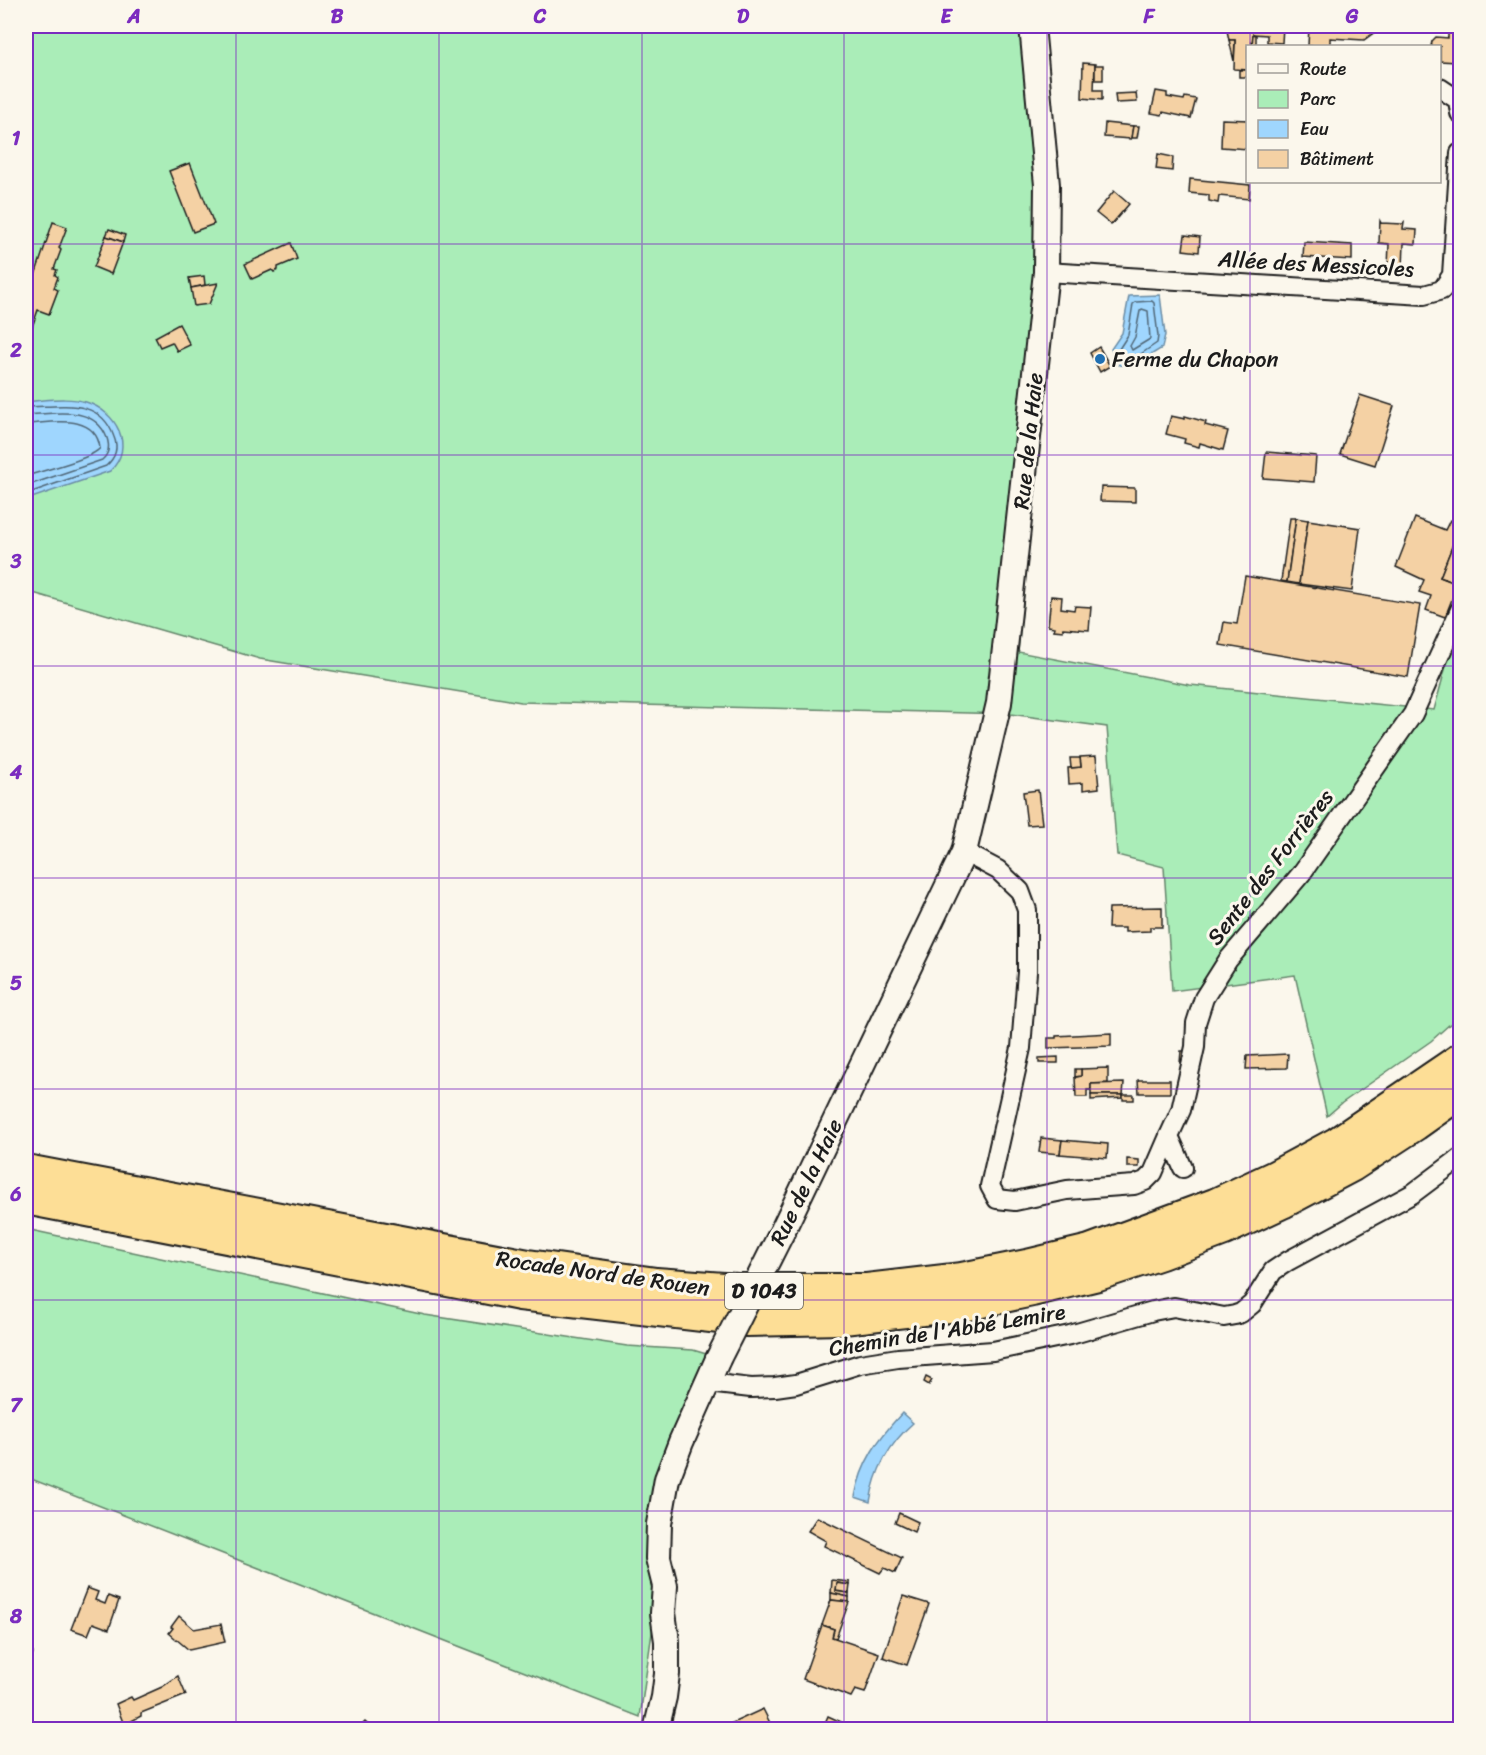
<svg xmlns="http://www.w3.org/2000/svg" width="1486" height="1755" font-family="Sriracha,sans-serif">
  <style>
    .green { fill: #aaedb8; stroke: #63846a; stroke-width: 1.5 }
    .water { fill: #9fd6fe; stroke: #6b8ca4; stroke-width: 1.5 }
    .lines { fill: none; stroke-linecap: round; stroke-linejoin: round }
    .shore { stroke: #506676; stroke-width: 1.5 }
    .building { fill: #f4d1a4; stroke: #1c1c1c; stroke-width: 1.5 }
    .street-casing { stroke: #1c1c1c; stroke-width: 22 }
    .secondary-casing { stroke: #1c1c1c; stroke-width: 28 }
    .highway-casing { stroke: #1c1c1c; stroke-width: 36 }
    .street { stroke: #fbf7ec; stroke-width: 18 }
    .secondary { stroke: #fbf7ec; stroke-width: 24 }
    .highway { stroke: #fdde96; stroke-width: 32 }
    .secondary-bridge-casing { stroke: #1c1c1c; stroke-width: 28; stroke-linecap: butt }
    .secondary-bridge { stroke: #fbf7ec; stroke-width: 24 }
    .grid { fill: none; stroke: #7b2cbf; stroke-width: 1.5; stroke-opacity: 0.55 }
    .poi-dot { fill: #1f6fb2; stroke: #fbf7ec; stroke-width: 2 }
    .labels { text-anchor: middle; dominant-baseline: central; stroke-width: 6; stroke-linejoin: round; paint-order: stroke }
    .shield { fill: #fbf7ec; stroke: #5f5e5a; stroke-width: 1.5 }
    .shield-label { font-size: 21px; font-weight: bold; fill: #1c1c1c }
    .street-label { font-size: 22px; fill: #1c1c1c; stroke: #fbf7ec }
    .poi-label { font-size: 22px; fill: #1c1c1c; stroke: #fbf7ec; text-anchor: start }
    .neatline { fill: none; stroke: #7b2cbf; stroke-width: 2 }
    .grid-label { font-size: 20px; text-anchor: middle; font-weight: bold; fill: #7b2cbf }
  </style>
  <rect width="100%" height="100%" fill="#fbf7ec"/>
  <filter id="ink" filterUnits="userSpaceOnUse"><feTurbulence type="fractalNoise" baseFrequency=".0167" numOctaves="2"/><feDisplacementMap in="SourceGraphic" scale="12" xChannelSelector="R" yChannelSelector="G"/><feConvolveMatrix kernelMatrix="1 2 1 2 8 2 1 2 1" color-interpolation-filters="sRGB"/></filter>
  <g filter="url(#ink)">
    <g class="green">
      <path d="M26,26h997l31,260 -36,366 172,33 244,25 26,-95v400l-29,26 -89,62 -15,13 -32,-141 -123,16 -8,-124 -47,-12 -10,-128 -97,-13 -489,-12 -261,-43 -234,-68z"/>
      <path d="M26,1229l399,86 202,31 66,4 30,9 -48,111 -35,247 -614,-240z"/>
    </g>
    <g class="water">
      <path d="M1160,295l5,40 -3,13 -29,18 -14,-1 -8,-16 11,-16 7,-37z"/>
      <path d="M43,400c14,-1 29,-2 43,2 30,9 50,45 24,69l-84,29v-98z"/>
      <path d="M902,1413l11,10c-24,21 -38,47 -43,79l-15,-5c6,-35 24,-59 47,-84z"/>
    </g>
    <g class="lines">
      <g class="shore">
        <path d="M1136,302l16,-1 2,2 4,33 -1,7 -25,17 -8,-1 -5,-10 9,-14 5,-31z"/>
        <path d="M1142,309l6,2 2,28 -18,11 -2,-4 5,-9 5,-26z"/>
        <path d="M26,407c33,0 74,-11 88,30 5,12 1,21 -8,29l-80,28"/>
        <path d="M26,415c28,-1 68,-11 81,23 3,9 2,16 -5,22l-76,26"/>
        <path d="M26,424c25,-1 69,-12 74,24 -8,11 -59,23 -74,28"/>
      </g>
    </g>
    <g class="building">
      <path d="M1076,26h11v4l-10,1z"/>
      <path d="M1226,26h57l-1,17 -15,-1v-7l-14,-1 -1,12h-4v24l-14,-1 1,-29h-6z"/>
      <path d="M1309,26h74l-19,14 -34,-2v8h-22z"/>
      <path d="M1451,26h9v33l-3,3 -17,-1v-15h-9l1,-5 4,-4 12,1v-10z"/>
      <path d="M1253,34l3,1v11h-4z"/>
      <path d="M1229,40h6l-1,21z"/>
      <path d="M1083,63l12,1 -1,26h8v10l-20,-2z"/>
      <rect x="1095" y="65" width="8" height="15"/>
      <rect x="1239" y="70" width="9" height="7"/>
      <path d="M1156,91l11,2v4l17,3 1,-3 11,2 -5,19 -28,-6 -1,3 -11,-2z"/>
      <path d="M1136,93l1,9 -21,1 -1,-9z"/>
      <path d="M1222,119l26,1v29l-27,-2z"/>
      <path d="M1105,123l28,3 -2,13 -27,-2z"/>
      <path d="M1133,126h6l-2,12h-6z"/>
      <path d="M1158,154l15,3 -1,14 -16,-2z"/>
      <path d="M190,163l24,61 -21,8 -24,-61z"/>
      <path d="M1190,179l60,6 -1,14 -30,-3 -1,7 -9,-2v-6l-20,-2z"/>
      <path d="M1114,191l15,13 -18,21 -15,-12z"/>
      <path d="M1380,221l1,2 22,1 1,-1 -1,6 14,1 -1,14 -12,-1 -1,25 -15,-1 1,-23 -10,-1z"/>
      <path d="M53,222l14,5 -8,21 2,2 -7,19 3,1 -2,5 3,2 -4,11 4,2 -9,24 -11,-4 -7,20 -5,-1v-27z"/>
      <path d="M109,229l16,6 -2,7 -17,-6z"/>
      <path d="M1185,235l15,2 -1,15 -16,-2z"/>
      <path d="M106,236l17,6 -12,32 -17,-7z"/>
      <path d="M1304,242l48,3v15l-49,-3z"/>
      <path d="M291,243l6,16 -19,8v3l-4,2 -2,-2 -20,9 -7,-15z"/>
      <path d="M204,276l1,9 -14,3 -2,-10z"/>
      <path d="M218,283l-9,21 -15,2 -3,-18z"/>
      <path d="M179,324l11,21 -13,6 -5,-9 -12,5 -5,-10z"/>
      <path d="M1099,347l11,19 -10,6 -10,-19z"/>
      <path d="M1360,395l34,11 -19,59 -35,-11z"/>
      <path d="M1171,416l14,3v-3l21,6 -1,3 23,6 -5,19 -23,-7 -1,4 -15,-4 1,-4 -19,-5z"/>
      <path d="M1266,452l50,4 -2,26 -51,-4z"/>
      <path d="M1101,487l34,1v14l-35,-1z"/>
      <path d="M1290,518h6l-9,64 -6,-1z"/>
      <path d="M1296,518l12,2 -9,64 -12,-2z"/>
      <path d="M1415,518l30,12 5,-10 10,4v6l-1,-1 -19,48 18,7 -13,33 -19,-7 5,-14 -12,-4 5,-12 -28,-13z"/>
      <path d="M1308,520l52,8 -8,63 -53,-7z"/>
      <path d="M1459,529l1,1v49l-2,5 -18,-7z"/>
      <path d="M1245,576l175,29 -12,72 -188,-32 4,-23 13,2z"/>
      <path d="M1051,596l11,1 -1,11 13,2 1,-4 16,1 -2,23 -26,-2v3l-9,-1 1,-3 -7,-1z"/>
      <path d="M1096,756l3,32 -16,2v-7l-14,1 -1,-16 13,-1 -1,-10z"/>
      <path d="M1070,758h10l1,9 -10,1z"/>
      <path d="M1038,790l4,34 -15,1 -4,-33z"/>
      <path d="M1162,907v20h-12v4l-25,1v-4h-17l1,-20z"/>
      <path d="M1111,1033v13l-63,2v-10h8v-2z"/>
      <path d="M1181,1051h6l-1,11 -6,1z"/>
      <path d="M1288,1054l-1,14 -41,1 1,-13z"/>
      <path d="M1058,1057v6h-19v-5z"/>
      <path d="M1108,1068v15l-17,1v6h-4v7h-11l-1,-20 6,-1v-7z"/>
      <path d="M1075,1069h6v7l-6,1z"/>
      <path d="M1138,1080h32v13h-31z"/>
      <path d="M1124,1083l-1,12h-32v-11z"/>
      <path d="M1091,1095h32v3l-32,2z"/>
      <rect x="1123" y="1095" width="11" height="5"/>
      <path d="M1041,1138l21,2 -2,14 -21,-2z"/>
      <path d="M1062,1140l46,4 -1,14 -47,-4z"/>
      <path d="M1127,1159l12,1v7h-12z"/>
      <path d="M926,1377l6,3 -3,5 -5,-3z"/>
      <path d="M899,1513l19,9 -4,10 -19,-9z"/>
      <path d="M817,1517l85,41 -7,15 -11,-5 -4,5 -56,-27 2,-5 -18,-10z"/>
      <path d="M832,1580l18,2v3l-13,-2 -1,8 13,2v4l-18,-4z"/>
      <path d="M837,1583l13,2 -1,8 -13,-2z"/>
      <path d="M87,1588l11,4 -3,8 10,4 3,-8 11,4 -10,29 -16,-6 -5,12 -17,-6z"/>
      <path d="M831,1593l18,4v5l-18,-2z"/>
      <path d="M903,1596l26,8 -22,61 -24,-8z"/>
      <path d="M831,1600l18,2 -13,36 -4,-1 2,-8 -12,-4z"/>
      <path d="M179,1616l15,13 27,-5 4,18 -36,8 -20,-17 4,-5 -2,-1z"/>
      <path d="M822,1625l12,4 -2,8 47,16 -14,40 -10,-3 -4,7 -48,-18z"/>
      <path d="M26,1651l7,2 -6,17h-1z"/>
      <path d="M178,1676l8,19 -45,18v3l-17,9 -8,-21 15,-7 2,3 29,-13z"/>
      <path d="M763,1709l9,18 -6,3h-39l-1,-4z"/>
      <path d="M828,1716l24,11 -1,3h-29z"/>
      <path d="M365,1722l9,8h-17z"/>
    </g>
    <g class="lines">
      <defs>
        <g id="street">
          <path d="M1440,88l18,12 2,13"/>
          <path d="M1046,272l378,23 18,-5 10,-15 8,-122"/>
          <path d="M964,852l34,18 22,21 7,19v62l-6,76 -31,138 7,13 18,2 52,-11 67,-5 11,-4 8,-8 16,-37"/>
          <path d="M1183,1168l-14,-32 12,-26 14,-63 1,-24 8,-25 24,-38 73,-86 112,-160 47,-104"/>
          <path d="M708,1383l43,5 24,-1 21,-3 64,-20 38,-6 95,-7 77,-16 83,-24 21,-4 50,10 11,-2 6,-2 11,-9 21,-33 15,-10 124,-67 48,-36"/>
        </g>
        <g id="secondary">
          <path d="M781,1234l183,-382 35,-149 47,-431 1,-87 -15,-159"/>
          <path d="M656,1730l8,-33 3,-23v-33l-4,-28 2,-27 -7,-28 1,-34 8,-45 14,-37 37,-83"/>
        </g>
        <g id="highway">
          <path d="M26,1171l502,95 128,18 81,6h130l95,-11 65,-13 63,-15 125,-46 60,-28 63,-34 122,-83"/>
          <path d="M26,1198l494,96 226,26 97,-2 124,-14 65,-14 66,-16 63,-21 63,-24 58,-27 70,-37 63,-41 45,-32"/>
        </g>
      </defs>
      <use href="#street" class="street-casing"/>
      <use href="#secondary" class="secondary-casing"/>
      <use href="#highway" class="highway-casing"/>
      <use href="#street" class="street"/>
      <use href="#secondary" class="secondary"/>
      <use href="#highway" class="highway"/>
      <defs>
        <path id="secondary-bridge" d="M718,1359l63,-125"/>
      </defs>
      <use href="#secondary-bridge" class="secondary-bridge-casing"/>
      <use href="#secondary-bridge" class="secondary-bridge"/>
    </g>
  </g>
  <path class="grid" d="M236,26v1704M439,26v1704M642,26v1704M844,26v1704M1047,26v1704M1250,26v20M1250,182v1548M26,244h1434M26,455h1434M26,666h1434M26,878h1434M26,1089h1434M26,1300h1434M26,1511h1434"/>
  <circle class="poi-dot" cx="1100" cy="359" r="6"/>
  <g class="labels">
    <rect class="shield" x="725" y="1273" width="78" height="36" rx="4.5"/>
    <g class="shield-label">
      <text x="764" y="1291">D 1043</text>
    </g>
    <g class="street-label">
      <text transform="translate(1316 264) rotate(3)">Allée des Messicoles</text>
      <text transform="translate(1028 441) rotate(-84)">Rue de la Haie</text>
      <text transform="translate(1270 867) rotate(-52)">Sente des Forrières</text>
      <text transform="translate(806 1182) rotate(-64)">Rue de la Haie</text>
      <text transform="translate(603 1273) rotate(8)">Rocade Nord de Rouen</text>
      <text transform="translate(947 1330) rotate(-9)">Chemin de l'Abbé Lemire</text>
    </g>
    <g class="poi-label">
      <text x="1112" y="359">Ferme du Chapon</text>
    </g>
  </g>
  <rect width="1486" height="1755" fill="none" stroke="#fbf7ec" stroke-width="66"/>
  <rect x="1246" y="45" width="195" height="138" fill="#fbf7ec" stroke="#a29f99" stroke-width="1.5"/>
  <rect x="1258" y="64" width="30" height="9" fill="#fbf7ec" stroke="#a29f99" stroke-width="1.5"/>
  <text x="1300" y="75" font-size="18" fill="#1c1c1c">Route</text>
  <rect x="1258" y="90" width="30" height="18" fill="#aaedb8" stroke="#a29f99" stroke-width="1.5"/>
  <text x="1300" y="105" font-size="18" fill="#1c1c1c">Parc</text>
  <rect x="1258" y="120" width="30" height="18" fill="#9fd6fe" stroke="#a29f99" stroke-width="1.5"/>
  <text x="1300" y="135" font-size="18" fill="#1c1c1c">Eau</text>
  <rect x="1258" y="150" width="30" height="18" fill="#f4d1a4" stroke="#a29f99" stroke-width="1.5"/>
  <text x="1300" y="165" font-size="18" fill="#1c1c1c">Bâtiment</text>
  <rect x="33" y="33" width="1420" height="1689" class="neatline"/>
  <g class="grid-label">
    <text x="134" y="23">A</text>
    <text x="337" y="23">B</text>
    <text x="540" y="23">C</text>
    <text x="743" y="23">D</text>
    <text x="946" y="23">E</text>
    <text x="1149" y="23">F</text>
    <text x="1352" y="23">G</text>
    <text x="16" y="145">1</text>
    <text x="16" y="357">2</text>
    <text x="16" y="568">3</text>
    <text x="16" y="779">4</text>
    <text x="16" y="990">5</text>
    <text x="16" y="1201">6</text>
    <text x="16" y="1412">7</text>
    <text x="16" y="1623">8</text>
  </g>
</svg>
